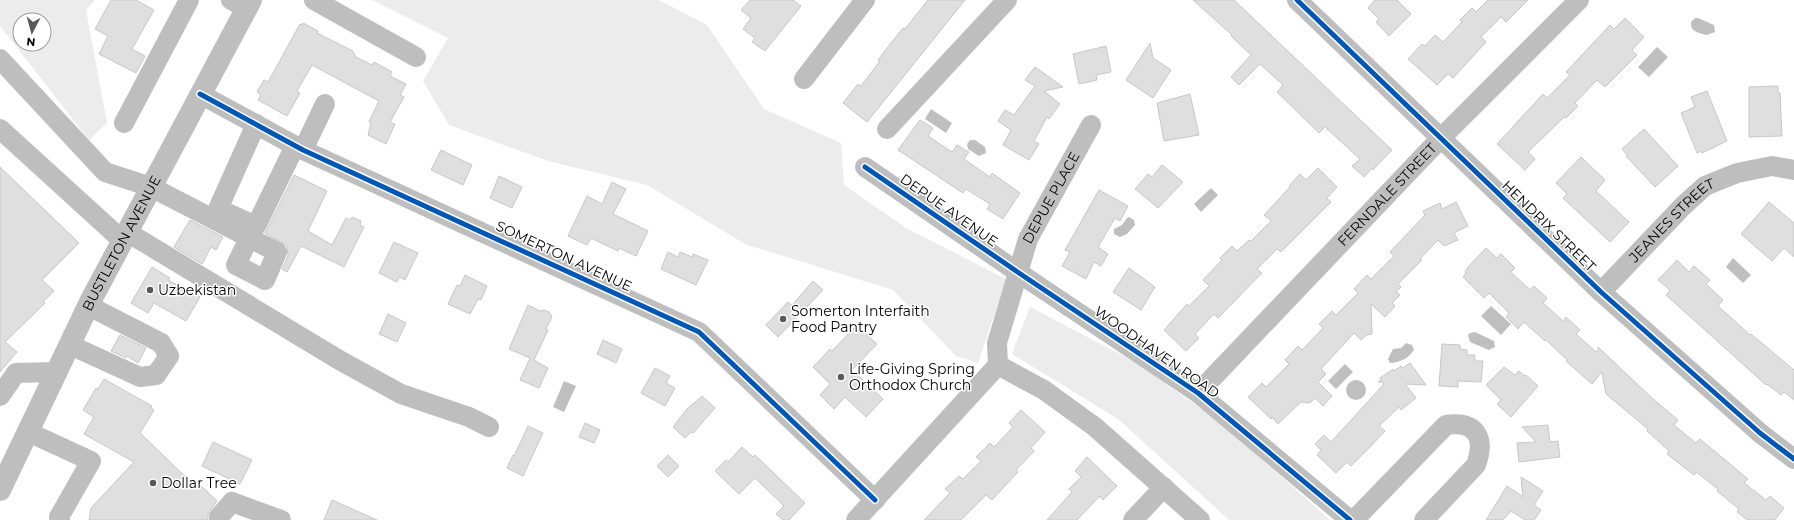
<svg xmlns="http://www.w3.org/2000/svg" width="1794" height="520" font-family="Montserrat,sans-serif">
  <style>
    .green { fill: #ececec; fill-rule: evenodd }
    .water { fill: #bfbfbf }
    .building { fill: #dfdfdf; stroke: #c7c7c7 }
    .lines { fill: none; stroke-linecap: round; stroke-linejoin: round }
    .minor { stroke: #bebebe; stroke-width: 20 }
    .major { stroke: #bebebe; stroke-width: 22 }
    .cycleway-casing { stroke: #fff; stroke-width: 8 }
    .cycleway { stroke: #0057b8; stroke-width: 5 }
    .poi-dot { fill: #595959; stroke: #fff; stroke-width: 1.5 }
    .labels { text-anchor: middle; dominant-baseline: central; stroke-width: 3; stroke-linejoin: round; paint-order: stroke }
    .street-label { font-size: 14px; fill: #000; stroke: #fff }
    .poi-label { font-size: 14px; fill: #000; stroke: #fff; text-anchor: start }
  </style>
  <rect width="100%" height="100%" fill="#fff"/>
  <g class="green">
    <path d="M0,0h95l-9,10 21,113 -18,17 -89,-114zM20,20h24v24h-24z"/>
    <path d="M372,0h287l48,25 57,84 77,34 3,42 62,43 100,51 -28,84 -22,-7 -63,-66 -148,-46 -98,-59 -99,-24 -99,-36 -26,-44 25,-43z"/>
    <path d="M1030,307l107,56 86,62 107,95h-101l-111,-101 -106,-65z"/>
  </g>
  <g class="water">
    <path d="M1695,18h3l16,7 1,7 -8,3c-8,-2 -17,-3 -16,-13z"/>
    <path d="M1657,47l11,10 -19,20 -11,-10z"/>
    <path d="M931,109l21,14 -6,10 -21,-14z"/>
    <path d="M970,140h5l10,7 1,6 -7,3 -11,-7 -1,-5z"/>
    <path d="M1211,188l7,7 -17,17 -7,-8z"/>
    <path d="M1129,217l5,3 1,5 -8,9 -7,3 -6,-3v-5l8,-4 5,-7z"/>
    <path d="M1733,258l18,17 -8,8 -17,-16z"/>
    <path d="M1491,306l20,18 -10,11 -20,-19z"/>
    <path d="M1475,332l19,9 1,6 -6,3 -19,-8 -2,-7 2,-2z"/>
    <path d="M1406,343l6,2 2,5c-5,8 -15,13 -24,13l-2,-4 5,-10 8,-1z"/>
    <path d="M1345,364l8,8 -17,17 -8,-8z"/>
    <circle cx="1356" cy="390" r="10"/>
    <path d="M564,381l12,5 -12,26 -11,-5z"/>
  </g>
  <g class="building">
    <path d="M111,0h25l18,10 -22,39 13,7 -9,17 -37,-19 9,-18 -13,-7z"/>
    <path d="M750,0h43l8,6 -36,45 -13,-9 3,-4 -12,-9 8,-11 -10,-8z"/>
    <path d="M928,0h37l-98,122 -24,-19 15,-19 3,2 19,-25 -2,-1 9,-12 16,-20 2,1z"/>
    <path d="M1193,0h41l158,150 -19,20 -1,-2 -8,9 -12,-11 8,-7 -35,-32 -6,6 -42,-41 6,-7 -23,-21 -21,21 -8,-8 20,-22 -20,-19 1,-1z"/>
    <path d="M1375,0h22l14,14 -22,22 -13,-14 3,-3 -11,-11z"/>
    <path d="M1488,0h40l-22,22 -5,-5 -20,20 5,5 -20,22 -13,14 -5,-4 -11,11 -29,-26 14,-15 3,2 10,-11 8,7 19,-20 -2,-2 12,-12 4,4z"/>
    <path d="M1625,18l19,19 -12,13 5,5 -32,32 -8,-7 -22,23 3,3 -12,12 -2,-1 -12,12 -24,23 7,7 -10,11 -28,-26 46,-50 4,4 23,-23 -4,-3 44,-47 4,4z"/>
    <path d="M303,23l15,8 -1,2 36,18 3,6 16,8 2,-3 18,10 -2,4 16,8 -6,11 4,2 -14,25 5,2 -9,20 -18,-9 3,-12 -2,-1 10,-21 -67,-36 -15,26 3,2 -13,23 -29,-16 3,-5 -4,-3 7,-12 4,2 32,-58 2,1z"/>
    <path d="M1150,43l3,15 18,12 -18,28 -27,-18z"/>
    <path d="M1106,46l5,26 -15,3 1,5 -18,4 -6,-30z"/>
    <path d="M1035,67l28,20 -19,4 16,13 -11,15 -2,-2 -13,24 5,3 -10,16 -26,-15 8,-15 -13,-9 7,-11 9,5 21,-29 -10,-6z"/>
    <path d="M1778,86v7h2l2,43 -33,1v-50z"/>
    <path d="M1707,91l20,50 -25,12 -1,-2 -4,2 -16,-40 14,-6 -4,-10z"/>
    <path d="M1190,94l9,41 -35,6 -7,-38z"/>
    <path d="M920,120l13,8 -5,8 24,16 5,-7 12,7 -5,7 26,18 2,-4 28,20 -17,26 -16,-10 3,-5 -24,-15 -3,4 -65,-43z"/>
    <path d="M1644,129l34,37 -23,21 -29,-31 1,-1 -5,-6z"/>
    <path d="M441,150l31,15 -9,20 -32,-15z"/>
    <path d="M1581,157l24,23 -9,11 33,31 -19,20 -47,-44 4,-4 -11,-11z"/>
    <path d="M1162,165l21,17 -25,26 -23,-19 13,-15 4,3z"/>
    <path d="M0,167l79,76 -37,37 12,11 -11,11 2,1 -40,39 12,10 -17,20z"/>
    <path d="M1318,168l19,19 -10,11 4,4 -50,50 -4,-3 -20,20 5,4 -44,45 -4,-4 -19,20 4,4 -13,13 -22,-21 23,-26 2,2 20,-20 -6,-6 19,-20 -2,-2 12,-12 5,5 12,-11 2,1 20,-20 -7,-6 26,-28 -1,-1 11,-12 6,6z"/>
    <path d="M294,175l33,16 -19,40 24,14 14,-27 4,2 2,-3 9,4 -1,4 4,2 -20,40 -43,-21 -14,26 -5,-3 6,-13 -1,-10 -22,-13z"/>
    <path d="M499,176l23,11 -10,21 -22,-10z"/>
    <path d="M612,182l14,7 -13,25 35,17 -12,25 -17,-8 -1,3 -27,-13 -4,7 -19,-9 19,-40 15,8z"/>
    <path d="M1099,190l29,16 -8,15 -5,-3 -17,29 10,7 -7,12 -7,-4 -8,17 -24,-13 8,-14 -5,-2z"/>
    <path d="M1456,202l12,24 -14,7 4,7 -14,6 -6,-6 -18,19 2,1 -24,24 3,3 -5,5 4,3 -8,8 3,3 -10,11 -14,-13 1,30 -5,1 -6,5 -7,-7 -33,36 5,5 -8,8 14,14 -9,10 -8,-8 -5,5 -9,-1 -23,22 -6,-7 -1,2 -23,-22 14,-14 4,4 23,-23 -4,-4 13,-14 4,4 21,-22 -4,-4 13,-13 4,4 22,-22 -4,-4 13,-14 4,4 23,-23 -4,-4 35,-37 -2,-4 17,-8 2,6z"/>
    <path d="M1769,202l25,21v34l-10,-9 -12,13 -31,-27z"/>
    <path d="M190,220l33,17 -7,13 -5,-3 -9,17 -28,-17z"/>
    <path d="M394,242l24,11 -13,27 -6,-3 -2,5 -18,-9z"/>
    <path d="M1486,248l11,10 4,-4 14,14 -4,4 19,18 4,-4 13,12 -4,5 20,18 3,-4 14,13 -4,4 20,18 2,-2v-3l55,52 25,21 -4,5 22,18 4,-4 48,40 -4,4 22,17 4,-4 14,12 -9,12h-28l-10,-8 2,-3 -22,-18 1,-2 -22,-17 -2,3 -27,-21 2,-3 -22,-20 1,-2 -42,-35 -4,-22 -10,12 -26,-23 1,-1 -21,-20 -1,1 -21,-19 -6,7 -12,-12 3,-4 -20,-20 -5,5 -21,-21 3,-4 -1,-1 3,-5z"/>
    <path d="M668,252l10,5 2,-5 12,5 1,-3 15,6 -12,25 -35,-16z"/>
    <path d="M1677,260l12,12 5,-6 16,14 -4,4 17,16 -5,6 32,29 1,-1 43,36v30l-10,-8 -3,3 -14,-11 -1,1 -100,-90 4,-5 -12,-10z"/>
    <path d="M152,267l18,11 -2,2 32,17 -14,24 -32,-18 -6,10 -17,-10z"/>
    <path d="M1129,268l26,19 -14,23 -28,-18z"/>
    <path d="M465,275l22,11 -6,14 -3,-1 -8,15 -22,-10 9,-19 3,1z"/>
    <path d="M813,281l10,9 -45,47 -12,-12 22,-23 4,3z"/>
    <path d="M528,305l12,6 4,-1 5,2 3,5 -6,12 2,1 -14,30 14,8 -9,20 -19,-8 10,-22 -21,-9z"/>
    <path d="M388,314l18,9 -9,19 -18,-8z"/>
    <path d="M857,325l20,19 -25,26 31,29 -17,18 -21,-20 -11,12 -14,-14 10,-11 -17,-17 17,-18 2,2z"/>
    <path d="M120,335l26,13 -8,15 -11,-7 -1,2 -15,-7z"/>
    <path d="M603,340l19,9 -6,14 -19,-9z"/>
    <path d="M1442,344l18,1v4l7,1v5h8v6h8l-2,21 -23,-1v6l-19,-1z"/>
    <path d="M1410,363l16,22 -21,-1 11,14 -15,12 -2,-3 -20,19 6,5 -14,15 -20,20 -4,-4 -11,11 -19,-18 4,-5 -6,-6 9,-9 7,7 53,-58 -2,-2h-4l3,-2 -1,-2 13,-9 1,2 7,-5 2,2z"/>
    <path d="M1504,367l11,8 4,-4 6,5 1,-1 12,11 -27,31 -14,-13 4,-4 -15,-15z"/>
    <path d="M655,368l15,8 -4,7 9,5 -10,18 -24,-13z"/>
    <path d="M104,379l48,27 -1,2 3,2 -14,23 53,51 2,-4 22,21 -9,13v6h-119l2,-12 43,-46 -50,-28 10,-17 -11,-7 13,-22 2,1z"/>
    <path d="M702,396l13,12 -22,25 -2,-1 -6,6 -12,-11 13,-17z"/>
    <path d="M1021,410l24,22 -14,16 3,3 -18,19 2,2 -26,28 -6,-5 -25,25h-37l26,-27 -5,-4 14,-13 4,3 18,-18 -5,-4 14,-14 4,4 19,-20 -4,-4z"/>
    <path d="M585,423l15,7 -6,13 -15,-6z"/>
    <path d="M1548,425l2,17 8,-1 2,16 -41,5 -2,-19 19,-1 -14,-15z"/>
    <path d="M528,426l15,7 -20,43 -16,-8 6,-13 1,1z"/>
    <path d="M213,442l39,18 -12,24 -38,-18z"/>
    <path d="M742,447l11,10 2,-2 50,48 -16,17h-6l-7,-6 8,-8 -29,-28 -16,16 -24,-23 11,-11 2,2z"/>
    <path d="M668,455l11,11 -11,11 -11,-11z"/>
    <path d="M1087,457l30,29 -14,14 -3,-4 -23,24h-30l25,-28 -3,-3 12,-12 -6,-6z"/>
    <path d="M1521,477l22,14 -9,14 7,5 -7,10h-9l-14,-9 -8,9h-17l21,-34 16,11z"/>
    <path d="M332,500l45,20h-53z"/>
  </g>
  <g class="lines">
    <g class="minor">
      <path d="M231,0l15,8"/>
      <path d="M314,0l102,57"/>
      <path d="M1297,0l304,292 159,141 34,26"/>
      <path d="M0,59l105,113 46,15 126,65 -12,28 -29,-15 13,-27"/>
      <path d="M804,79l61,-79"/>
      <path d="M200,94l103,56 396,182 176,168"/>
      <path d="M124,123l65,-123"/>
      <path d="M256,124l-38,85 38,17 39,-80"/>
      <path d="M0,129l123,112"/>
      <path d="M887,129l120,-129"/>
      <path d="M303,150l22,-46"/>
      <path d="M865,167l154,106 179,120 152,127"/>
      <path d="M127,232l214,129 60,33 68,23 20,10"/>
      <path id="s1" d="M1601,292l82,-86 22,-20 32,-13 35,-7 22,4"/>
      <path d="M70,345l70,32 16,-2 13,-19 -8,-13 -72,-37"/>
      <path d="M998,365l46,25 51,37 105,93"/>
      <path id="s2" d="M1198,393l242,-254 139,-139"/>
      <path d="M0,396l16,-23 40,-1"/>
      <path d="M28,432l63,29 -32,56 1,3"/>
      <path d="M219,517l13,-15 49,18"/>
      <path id="s3" d="M856,520l142,-155 -1,-22 31,-104 63,-114"/>
      <path d="M1133,520l31,-33"/>
      <path d="M1354,520l92,-95c30,-4 40,12 30,40l-52,55"/>
    </g>
    <path class="major" id="s4" d="M0,490l91,-190 160,-300"/>
    <defs>
      <g id="cycleway">
        <path d="M1297,0l304,292 159,141 34,26"/>
        <path d="M200,94l103,56 396,182 176,168"/>
        <path d="M865,167l154,106 179,120 152,127"/>
      </g>
    </defs>
    <use href="#cycleway" class="cycleway-casing"/>
    <use href="#cycleway" class="cycleway"/>
  </g>
  <g class="poi-dot">
    <circle cx="150" cy="290" r="4"/>
    <circle cx="783" cy="319" r="4"/>
    <circle cx="841" cy="377" r="4"/>
    <circle cx="153" cy="483" r="4"/>
  </g>
  <g class="labels">
    <g class="street-label">
      <text stroke="none"><textPath href="#s2" startOffset="274">FERNDALE STREET</textPath></text>
      <text stroke="none"><textPath href="#s3" startOffset="388">DEPUE PLACE</textPath></text>
      <text transform="translate(949 210) rotate(35)">DEPUE AVENUE</text>
      <text stroke="none"><textPath href="#s1" startOffset="101">JEANES STREET</textPath></text>
      <text transform="translate(1549 226) rotate(44)">HENDRIX STREET</text>
      <text stroke="none"><textPath href="#s4" startOffset="275">BUSTLETON AVENUE</textPath></text>
      <text transform="translate(564 256) rotate(25)">SOMERTON AVENUE</text>
      <text transform="translate(1157 352) rotate(35)">WOODHAVEN ROAD</text>
    </g>
    <g class="poi-label">
      <text x="158" y="290">Uzbekistan</text>
      <text x="791" y="311">Somerton Interfaith<tspan x="791" dy="16">Food Pantry</tspan></text>
      <text x="849" y="369">Life-Giving Spring<tspan x="849" dy="16">Orthodox Church</tspan></text>
      <text x="161" y="483">Dollar Tree</text>
    </g>
  </g>
  <g transform="translate(32 32) rotate(186)"><circle r="19" fill="#ffffff" stroke="#999999"/>
  <path d="M0-3L7 15L0 10L-7 15Z" fill="#595959"/>
  <text y="-6" font-size="11" font-weight="bold" text-anchor="middle" fill="#000000">N</text>
  </g>
</svg>
